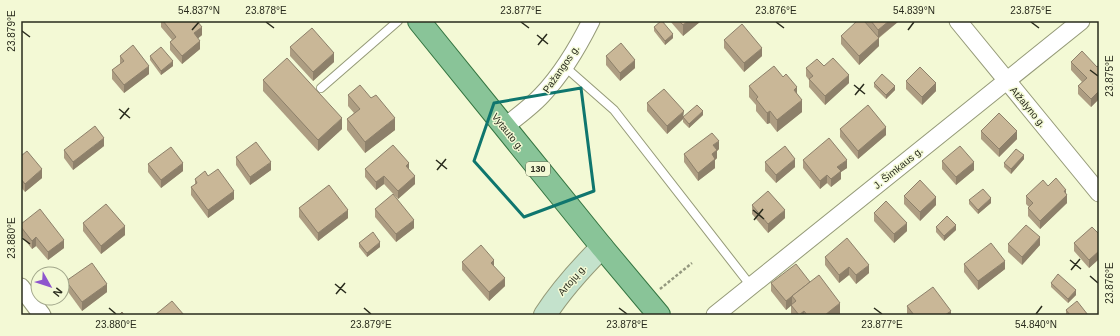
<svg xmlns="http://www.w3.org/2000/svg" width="1120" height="336" font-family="Arial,sans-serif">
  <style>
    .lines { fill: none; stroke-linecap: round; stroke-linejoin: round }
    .service-casing { stroke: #959a78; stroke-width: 10 }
    .minor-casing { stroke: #959a78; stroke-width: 19 }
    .secondary-casing { stroke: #959a78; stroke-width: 24 }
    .primary-casing { stroke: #347541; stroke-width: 24 }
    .path { stroke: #94987f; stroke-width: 2.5; stroke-dasharray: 3 2; stroke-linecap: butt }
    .service { stroke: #fff; stroke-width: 8 }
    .minor { stroke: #fff; stroke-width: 17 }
    .secondary { stroke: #c4e2cc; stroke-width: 22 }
    .primary { stroke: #89c498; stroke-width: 22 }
    .wall { fill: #ad9d82 }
    .shaded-wall { fill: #8d806a }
    .building { fill: #c9b797; stroke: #8d806a }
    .marked { fill: none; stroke: #0f766e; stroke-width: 3; stroke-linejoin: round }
    .ticks { fill: none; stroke: #292b1d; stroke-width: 1.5 }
    .labels { text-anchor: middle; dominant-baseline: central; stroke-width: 3; stroke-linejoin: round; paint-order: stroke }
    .shield { fill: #f3f9d5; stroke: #666954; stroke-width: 1 }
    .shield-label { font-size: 9px; font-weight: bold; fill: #292b1d }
    .street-label { font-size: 10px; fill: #292b1d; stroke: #f3f9d5 }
    .neatline { fill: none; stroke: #292b1d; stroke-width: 1.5 }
    .ticks-label { font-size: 10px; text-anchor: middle; fill: #292b1d }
  </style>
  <rect width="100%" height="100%" fill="#f3f9d5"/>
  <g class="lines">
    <defs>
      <g id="service">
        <path d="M564,66l50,44 137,176"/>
        <path d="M321,88l77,-67"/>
      </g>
      <g id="minor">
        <path d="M958,21l141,172"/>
        <path d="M504,127c13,-10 27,-20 38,-32 20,-21 36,-48 49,-74"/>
        <path d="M21,287l21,28"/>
        <path d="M715,315l366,-294"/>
      </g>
      <path id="secondary" d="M545,315c16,-25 36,-47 57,-68"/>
      <path id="primary" d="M419,21l183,226 57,68"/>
    </defs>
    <use href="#service" class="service-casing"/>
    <use href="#minor" class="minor-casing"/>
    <use href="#secondary" class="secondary-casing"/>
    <use href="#primary" class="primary-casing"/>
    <path class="path" d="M660,289l32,-26"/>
    <use href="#service" class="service"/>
    <use href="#minor" class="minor"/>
    <use href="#secondary" class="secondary"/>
    <use href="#primary" class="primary"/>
  </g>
  <g class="wall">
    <path d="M161,21h36l5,14 -4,3 2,11 -18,15 -12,-14v-8l2,-2 -11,-13z"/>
    <path d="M670,21h31l-18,15z"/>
    <path d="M864,21h35l-20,17v8l-20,19 -18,-21v-8l30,-7z"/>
    <path d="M654,27l19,11 -8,7 -11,-14z"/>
    <path d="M724,40l38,16 -18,16 -20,-24z"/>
    <path d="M290,47l44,15 -21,19 -23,-25z"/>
    <path d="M120,56l29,18 -25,19 -12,-14v-9l8,-6z"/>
    <path d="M150,56l23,10 -12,9 -11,-15z"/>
    <path d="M606,56l29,12 -15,13 -14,-16z"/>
    <path d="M1071,62l26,5 2,-2v34l-8,8 -13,-13v-8l4,-4 -11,-12z"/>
    <path d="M824,66l25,17 -24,22 -16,-18v-7l-3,-4v-8z"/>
    <path d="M263,80l79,49 -24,22 -55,-60z"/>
    <path d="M906,81l30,10 -14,14 -16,-16z"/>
    <path d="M874,83l21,7 -9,9 -12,-12z"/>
    <path d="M749,86l48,8 5,18 -25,20 -7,-9 -3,1 -11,-13v-6l-7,-8z"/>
    <path d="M348,95l47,35 -30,23 -18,-23v-11l7,-6 -6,-7z"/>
    <path d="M647,103l37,14 19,-2 -14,13 -6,-6v-3l-16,15 -20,-23z"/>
    <path d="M840,129l46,6 -28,24 -18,-22z"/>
    <path d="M981,131l36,8 -18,18 -18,-18z"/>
    <path d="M104,146l-31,24 -9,-12v-8z"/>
    <path d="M719,149l-2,2v7l-2,2v8l-17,13 -14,-19v-8z"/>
    <path d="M21,156l21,22 -17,14 -4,-5z"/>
    <path d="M236,157l35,13 -21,15 -14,-20z"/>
    <path d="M1024,159l-13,15 -7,-7v-4z"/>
    <path d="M803,160l44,8 -6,4v7l-10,8 -4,-4 -7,6 -17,-21z"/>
    <path d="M942,161l32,9 -18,15 -14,-16z"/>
    <path d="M765,162l30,5 -19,16 -11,-12z"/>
    <path d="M148,164l35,7 -22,17 -13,-16z"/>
    <path d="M365,169h44l6,15 -17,15 -14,-15 -8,6 -11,-13z"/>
    <path d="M208,176l26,23 -26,19 -17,-23v-8l4,-2v-6z"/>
    <path d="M1048,186l18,8 1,9 -27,26 -12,-13v-8l1,-1 -3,-3v-8z"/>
    <path d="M904,196l32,9 -16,16 -16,-17z"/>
    <path d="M969,200l22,3 -13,11 -9,-10z"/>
    <path d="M752,205l33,13 -17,15 -16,-19z"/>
    <path d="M299,208l49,10 -30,23 -19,-24z"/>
    <path d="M375,209l39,19 -18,14 -21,-25z"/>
    <path d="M874,213l33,18 -13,12 -20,-22z"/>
    <path d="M83,223l42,12 -24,19 -18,-23z"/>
    <path d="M21,224l43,24 -16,12 -12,-14 -4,3 -11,-14z"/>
    <path d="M936,227l20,3 -12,11 -8,-9z"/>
    <path d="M1099,234v25l-10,9 -15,-17v-8z"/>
    <path d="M359,243l21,4 -13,10 -8,-10z"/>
    <path d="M1008,244l32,1 -18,20 -14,-13z"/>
    <path d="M825,257l44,16 -13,11 -7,-9 -10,8 -14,-18z"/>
    <path d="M462,262l43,24 -16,15 -27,-31z"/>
    <path d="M964,264l41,5 -27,21 -14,-18z"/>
    <path d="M66,281l41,11 -25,19 -16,-22z"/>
    <path d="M810,282l30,32 -1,1h-48v-10l-5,5 -15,-19v-8z"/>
    <path d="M1051,283l25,12 -8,8 -17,-16z"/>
    <path d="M907,306l44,9h-43l-1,-1z"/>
    <path d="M1066,310l22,5h-22z"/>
  </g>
  <g class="shaded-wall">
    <path d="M688,21h13l-18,15v-11z"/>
    <path d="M889,21h10l-21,17v-8z"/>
    <path d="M202,27v8l-8,7v-9z"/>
    <path d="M673,34v4l-8,7v-4z"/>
    <path d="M879,38v8l-20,19v-9z"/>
    <path d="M200,41v8l-18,15v-8z"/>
    <path d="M762,48v8l-18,16v-9z"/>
    <path d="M334,53v9l-21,19v-9z"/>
    <path d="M635,60v8l-15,13v-8z"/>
    <path d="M173,61v5l-12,9v-4z"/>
    <path d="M149,66v8l-25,19v-8z"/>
    <path d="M849,75v8l-24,22v-9z"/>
    <path d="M936,83v8l-14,14v-8z"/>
    <path d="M895,86v4l-9,9v-4z"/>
    <path d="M797,87v11l-3,-8z"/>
    <path d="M1099,91v8l-8,8v-8z"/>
    <path d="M802,100v12l-25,20v-12z"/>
    <path d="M684,111l-1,8 -16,15v-8z"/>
    <path d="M703,111v4l-14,13v-4z"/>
    <path d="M770,111v12l-3,1v-11z"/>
    <path d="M342,118v11l-24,22v-11z"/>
    <path d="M395,118v12l-30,23v-11z"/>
    <path d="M886,127v8l-28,24v-8z"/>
    <path d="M1017,131v8l-18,18v-8z"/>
    <path d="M104,138v8l-31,24v-8z"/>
    <path d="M719,141v8l-2,2v7l-2,2v8l-17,13v-8l15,-28z"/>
    <path d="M1024,155v4l-13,15v-5z"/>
    <path d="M795,159v8l-19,16v-8z"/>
    <path d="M847,160v8l-6,4v7l-10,8v-8l6,-12z"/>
    <path d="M271,162v8l-21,15v-8z"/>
    <path d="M974,162v8l-18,15v-8z"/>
    <path d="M183,163v8l-22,17v-8z"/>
    <path d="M409,163v8l-3,-5z"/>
    <path d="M42,169v9l-17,14v-8z"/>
    <path d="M827,175v8l-7,6v-8z"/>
    <path d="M384,176v8l-8,6v-8z"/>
    <path d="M415,176v8l-17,15v-8z"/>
    <path d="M1066,190v6l1,-1v8l-27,26v-8l24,-30z"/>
    <path d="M234,191v8l-26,19v-8z"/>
    <path d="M936,197v8l-16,16v-9z"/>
    <path d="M991,198v5l-13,11v-4z"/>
    <path d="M348,210v8l-30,23v-8z"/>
    <path d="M785,210v8l-17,15v-9z"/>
    <path d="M414,220v8l-18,14v-8z"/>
    <path d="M907,223v8l-13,12v-9z"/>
    <path d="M956,225v5l-12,11v-5z"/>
    <path d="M125,226v9l-24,19v-8z"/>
    <path d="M36,237v9l-4,3v-8z"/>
    <path d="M1040,237v8l-18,20v-8z"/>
    <path d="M64,240v8l-16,12v-8z"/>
    <path d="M380,242v5l-13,10v-4z"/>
    <path d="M1099,251v8l-10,9v-8z"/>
    <path d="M494,260v8l-3,-5z"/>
    <path d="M1005,261v8l-27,21v-9z"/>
    <path d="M869,265v8l-13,11v-9z"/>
    <path d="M849,267v8l-10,8v-8z"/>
    <path d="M505,278v8l-16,15v-9z"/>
    <path d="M107,284v8l-25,19v-9z"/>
    <path d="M1076,290v5l-8,8v-4z"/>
    <path d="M792,296v9l-6,5v-9z"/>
    <path d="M840,303v11l-1,1h-14z"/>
    <path d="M804,311v4h-5z"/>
    <path d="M951,311v4h-6z"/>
  </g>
  <g class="building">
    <path d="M163,21h34l5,6 -8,6 6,8 -18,15 -12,-14 6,-5z"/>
    <path d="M661,21h1l11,13 -8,7 -11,-14z"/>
    <path d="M679,21h9l-5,4z"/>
    <path d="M857,21h7l15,17 -20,18 -18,-20z"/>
    <path d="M871,21h18l-11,9z"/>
    <path d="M742,24l20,24 -18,15 -20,-23z"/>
    <path d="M312,28l22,25 -21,19 -23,-25z"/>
    <path d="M621,43l14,17 -15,13 -14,-17z"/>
    <path d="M133,45l16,21 -25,19 -12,-15 12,-9 -4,-5z"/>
    <path d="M161,47l12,14 -12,10 -11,-15z"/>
    <path d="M1082,51l15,16 2,-2v26l-8,8 -13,-13 9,-8 -16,-16z"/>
    <path d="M287,58l55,60 -24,22 -55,-60z"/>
    <path d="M833,58l16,17 -24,21 -16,-17 4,-3 -7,-8 11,-9 7,7z"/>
    <path d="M774,66l9,11 3,-3 11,13 -3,3 8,10 -25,20 -7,-9 -3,2 -11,-14 2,-2 -9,-11z"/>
    <path d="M920,67l16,16 -14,14 -16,-16z"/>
    <path d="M882,74l13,12 -9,9 -12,-12z"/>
    <path d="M360,85l11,13 5,-3 19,23 -30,24 -18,-23 13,-10 -12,-14z"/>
    <path d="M664,89l20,22 -17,15 -20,-23z"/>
    <path d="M697,105l6,6 -14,13 -6,-7z"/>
    <path d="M868,105l18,22 -28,24 -18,-22z"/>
    <path d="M999,113l18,18 -18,18 -18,-18z"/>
    <path d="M95,126l9,12 -31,24 -9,-12z"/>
    <path d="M712,133l7,8 -6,4 4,5 -5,4 3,5 -17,14 -14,-19z"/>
    <path d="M829,138l18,22 -10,7 4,4 -10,8 -4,-4 -7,6 -17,-21z"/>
    <path d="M256,142l15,20 -21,15 -14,-20z"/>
    <path d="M393,145l16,18 -3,3 9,10 -17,15 -14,-15 -8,6 -11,-13z"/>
    <path d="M785,146l10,13 -19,16 -11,-13z"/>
    <path d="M960,146l14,16 -18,15 -14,-16z"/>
    <path d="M171,147l12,16 -22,17 -13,-16z"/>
    <path d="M1016,149l8,6 -13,14 -7,-6z"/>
    <path d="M27,151l15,18 -17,15 -4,-5v-23z"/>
    <path d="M218,169l16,22 -26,19 -17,-23 6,-4 -2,-4 10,-8 3,5z"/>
    <path d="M1056,178l10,12 -2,1 3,4 -27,26 -12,-13 5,-5 -7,-7 17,-16 5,6z"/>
    <path d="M920,180l16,17 -16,15 -16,-16z"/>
    <path d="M329,185l19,25 -30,23 -19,-25z"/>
    <path d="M983,189l8,9 -13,12 -9,-10z"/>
    <path d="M768,191l17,19 -17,14 -16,-19z"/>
    <path d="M393,194l21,26 -18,14 -21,-25z"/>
    <path d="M886,201l21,22 -13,11 -20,-21z"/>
    <path d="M106,204l19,22 -24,20 -18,-23z"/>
    <path d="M40,209l24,31 -16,12 -12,-15 -4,4 -11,-14v-3z"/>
    <path d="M947,216l9,9 -12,11 -8,-9z"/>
    <path d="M1026,225l14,12 -18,20 -14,-13z"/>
    <path d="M1092,227l7,7v17l-10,9 -15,-17z"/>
    <path d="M373,232l7,10 -13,11 -8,-10z"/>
    <path d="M847,238l22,27 -13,10 -7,-8 -10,8 -14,-18z"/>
    <path d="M991,243l14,18 -27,20 -14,-17z"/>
    <path d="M481,245l13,15 -3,3 14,15 -16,14 -27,-30z"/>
    <path d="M92,263l15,21 -25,18 -16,-21z"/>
    <path d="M796,264l14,18 -24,19 -15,-18z"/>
    <path d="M1058,274l18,16 -8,9 -17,-16z"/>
    <path d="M819,275l21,28 -15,12h-18l-3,-4 -5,4 -8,-10 5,-4 -4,-5z"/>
    <path d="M933,287l18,24 -6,4h-31l-7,-9z"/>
    <path d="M172,301l12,14h-29z"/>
    <path d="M1077,301l11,14h-18l-4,-5z"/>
    <path d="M122,312l2,3h-5z"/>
  </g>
  <path class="marked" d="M581,88l13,103 -70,26 -50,-56 20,-58z"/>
  <path class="ticks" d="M266,22l8,6M521,22l8,6M776,22l8,6M1031,22l8,6M192,30l7,-8M908,30l6,-8M22,31l8,6M537,35l11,9M538,45l9,-11M1090,70l8,6M854,85l11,9M855,95l9,-11M119,109l11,9M120,119l9,-11M436,160l11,9M437,170l9,-11M753,210l11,9M754,220l9,-11M22,238l8,6M1070,260l11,9M1071,270l9,-11M1090,276l8,7M335,284l11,9M336,294l9,-11M109,308l7,6M364,308l7,6M619,308l8,6M874,308l8,6M1036,314l6,-8"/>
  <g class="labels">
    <rect class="shield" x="526" y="162" width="24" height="14" rx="3"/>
    <g class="shield-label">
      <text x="538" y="169">130</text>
    </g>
    <g class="street-label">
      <text transform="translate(561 69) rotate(-55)">Pažangos g.</text>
      <text transform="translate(1028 107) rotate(50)">Atžalyno g.</text>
      <text transform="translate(508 132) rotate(51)">Vytauto g.</text>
      <text transform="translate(898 168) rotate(-39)">J. Šimkaus g.</text>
      <text transform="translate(572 280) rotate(-49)">Artojų g.</text>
    </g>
  </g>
  <rect width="1120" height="336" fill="none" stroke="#f3f9d5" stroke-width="44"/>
  <g transform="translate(50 286) rotate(129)"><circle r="19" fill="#f3f9d5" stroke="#a2a78b"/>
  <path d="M0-3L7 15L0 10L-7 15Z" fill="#8e56cd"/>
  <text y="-6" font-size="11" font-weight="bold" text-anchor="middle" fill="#292b1d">N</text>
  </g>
  <rect x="22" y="22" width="1076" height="292" class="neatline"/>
  <g class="ticks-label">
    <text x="199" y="14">54.837°N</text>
    <text x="266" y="14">23.878°E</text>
    <text x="521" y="14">23.877°E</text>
    <text x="776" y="14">23.876°E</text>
    <text x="914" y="14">54.839°N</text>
    <text x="1031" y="14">23.875°E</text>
    <text transform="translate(11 31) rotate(-90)" y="4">23.879°E</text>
    <text transform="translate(1109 76) rotate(-90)" y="4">23.875°E</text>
    <text transform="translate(11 238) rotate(-90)" y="4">23.880°E</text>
    <text transform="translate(1109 283) rotate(-90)" y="4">23.876°E</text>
    <text x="116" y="328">23.880°E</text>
    <text x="371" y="328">23.879°E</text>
    <text x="627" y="328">23.878°E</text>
    <text x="882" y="328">23.877°E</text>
    <text x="1036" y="328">54.840°N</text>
  </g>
</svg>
